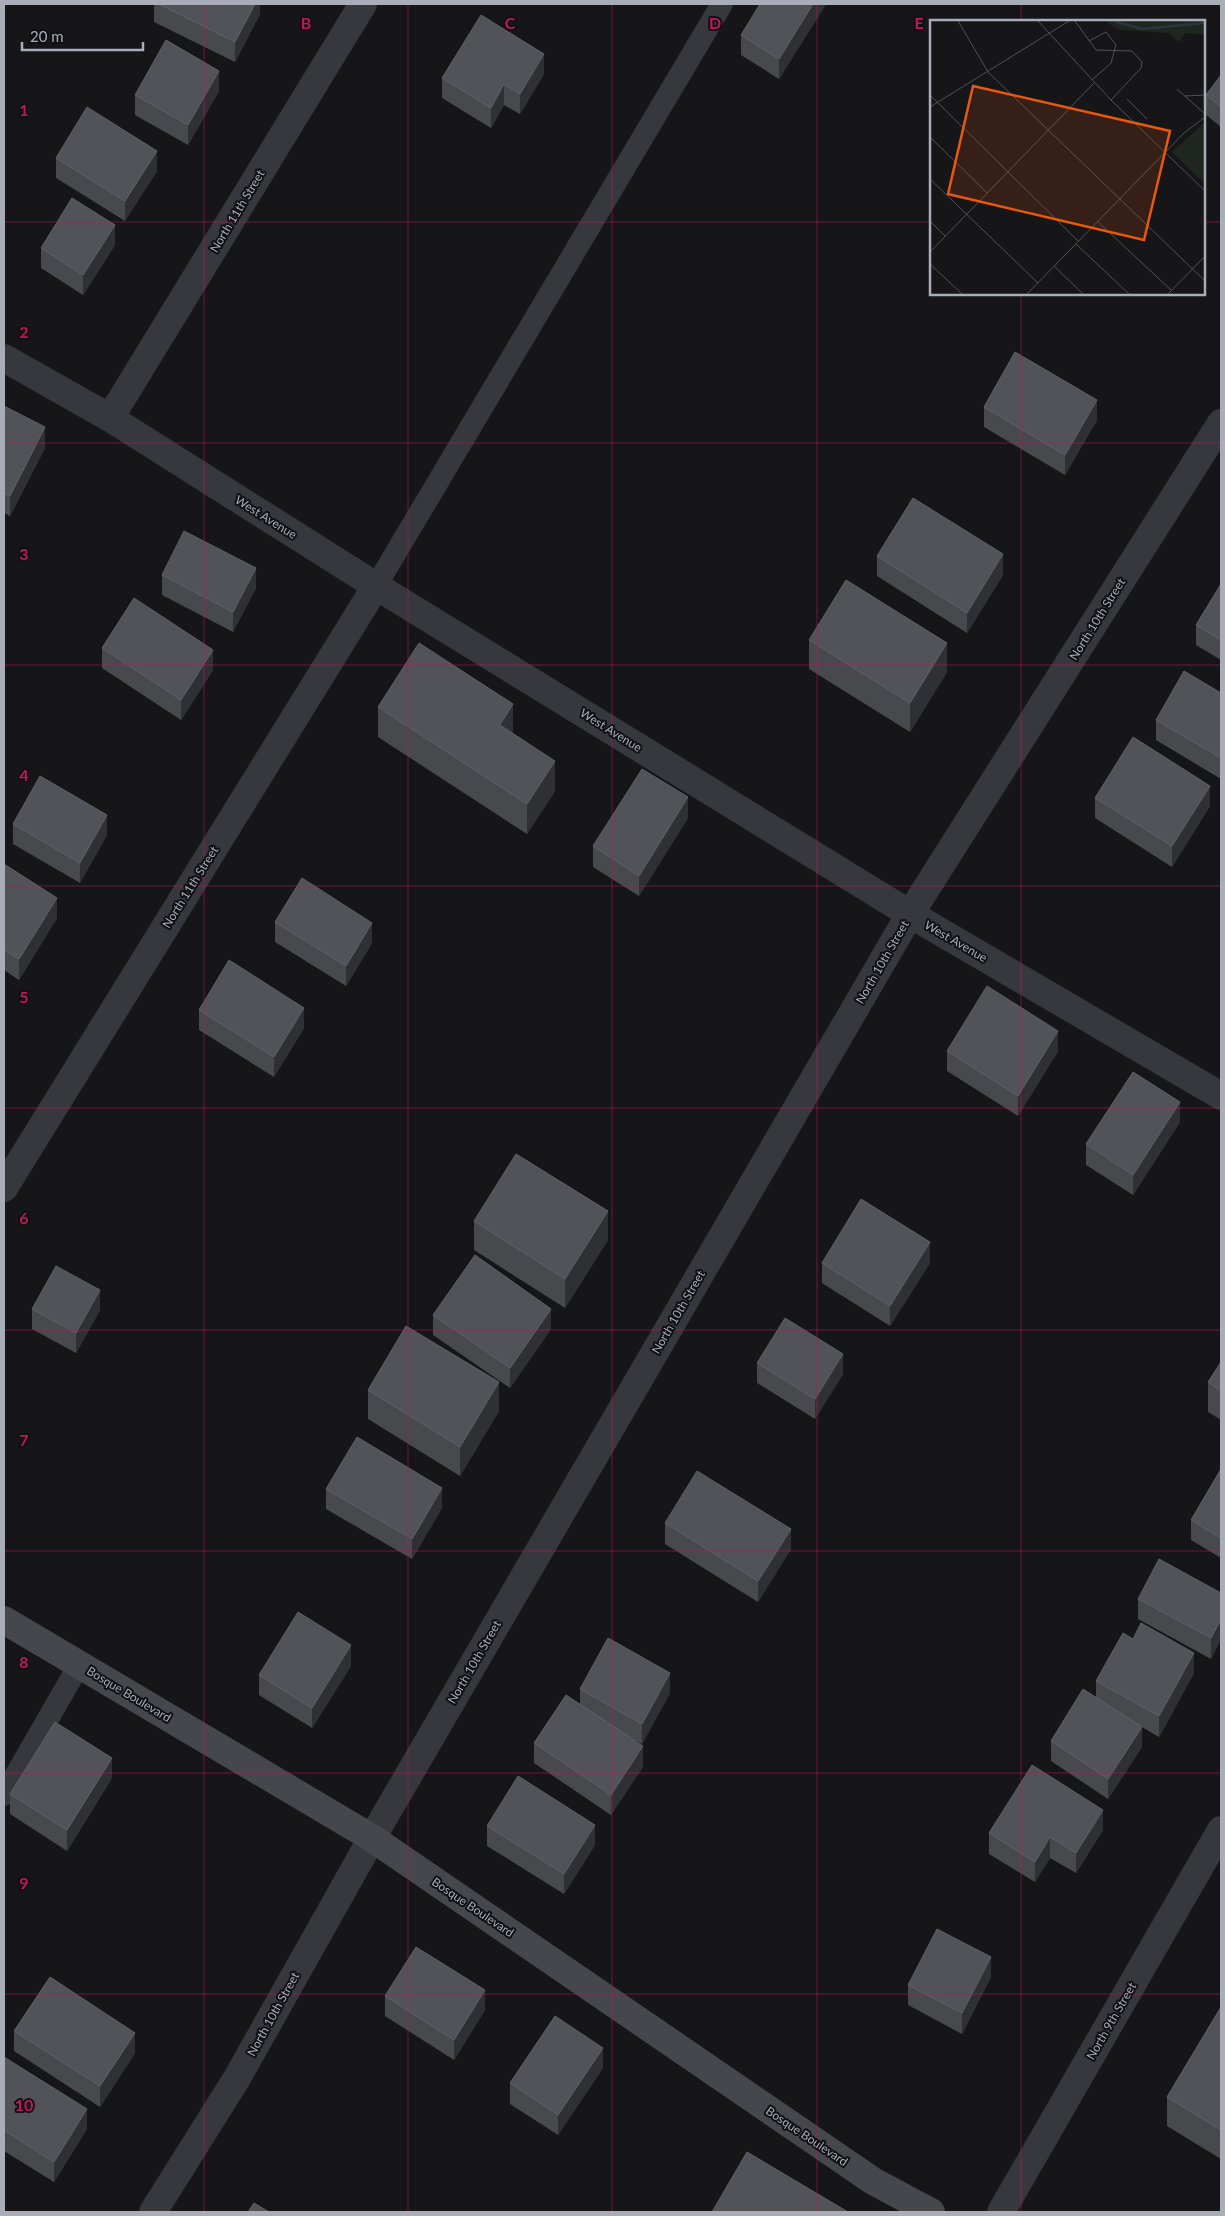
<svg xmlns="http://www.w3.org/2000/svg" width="1225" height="2216" font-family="Lato,sans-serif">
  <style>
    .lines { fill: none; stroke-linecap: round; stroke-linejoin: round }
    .lane { stroke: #37383d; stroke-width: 22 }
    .street { stroke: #37383d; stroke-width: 28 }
    .secondary { stroke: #45474d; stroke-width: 28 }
    .wall { fill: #47494d }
    .shaded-wall { fill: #2f3033 }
    .building { fill: #525359; stroke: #5f6168 }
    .grid { fill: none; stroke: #c2185b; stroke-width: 1; stroke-opacity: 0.55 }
    .labels { text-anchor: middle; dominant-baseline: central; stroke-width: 4; stroke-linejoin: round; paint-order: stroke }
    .street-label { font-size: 12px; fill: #a8adb8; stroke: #111113 }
    .inset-river { fill: none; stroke: #2c353c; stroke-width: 2.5 }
    .inset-road { fill: none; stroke: #505258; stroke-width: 1 }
    .view { fill: #e8590c; fill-opacity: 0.15; stroke: #e8590c; stroke-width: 2.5 }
    .inset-edge { fill: none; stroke: #a8adb8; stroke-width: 2.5 }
    .grid-label { font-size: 16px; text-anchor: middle; font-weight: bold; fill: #c2185b; stroke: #111113; stroke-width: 4; stroke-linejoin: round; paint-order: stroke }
  </style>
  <rect width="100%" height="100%" fill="#161618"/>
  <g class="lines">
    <g class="lane">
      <path d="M376,586l346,-582"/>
      <path d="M4,1795l75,-130"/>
    </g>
    <g class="street">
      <path d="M4,358l106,60 266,168 534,328 311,182"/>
      <path d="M110,418l253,-414"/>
      <path d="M4,1188l372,-602"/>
      <path d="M153,2212l84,-134 135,-240 538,-924 311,-491"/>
      <path d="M1001,2212l220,-382"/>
    </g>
    <path class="secondary" d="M4,1620l368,218 501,343 58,31"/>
  </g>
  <g class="wall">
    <path d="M154,4h106v10l-25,48 -81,-40z"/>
    <path d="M826,4l-47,75 -38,-24v-20z"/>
    <path d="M544,74l-24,40 -16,-9 -13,23 -49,-30v-20z"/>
    <path d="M1221,75v52l-15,-12v-20z"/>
    <path d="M219,91l-31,54 -53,-30v-20z"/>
    <path d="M56,158l101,13 -32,50 -69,-43z"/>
    <path d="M115,245l-32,50 -42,-27v-20z"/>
    <path d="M1168,294h7l-1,3z"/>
    <path d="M4,406l41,42 -35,68 -6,-3z"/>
    <path d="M984,407l113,13 -32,55 -81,-48z"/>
    <path d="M877,556l126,19 -36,58 -90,-57z"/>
    <path d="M162,575l94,13 -23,44 -71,-37z"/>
    <path d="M1221,584v76l-25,-15v-20z"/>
    <path d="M809,640l138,32 -37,60 -101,-63z"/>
    <path d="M102,648l111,22 -32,50 -79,-52z"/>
    <path d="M1221,693v86l-65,-39v-20z"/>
    <path d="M378,707l135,26v1l42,57 -28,43 -149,-97z"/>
    <path d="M1095,798l115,8 -38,61 -77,-49z"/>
    <path d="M688,818l-49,78 -46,-29v-21z"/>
    <path d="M13,824l94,11 -27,48 -67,-39z"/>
    <path d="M4,864l53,54 -38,62 -15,-10z"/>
    <path d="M275,922l97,21 -26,43 -71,-44z"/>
    <path d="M199,1010l105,18 -30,49 -75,-47z"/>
    <path d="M947,1051h111l-40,65 -71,-45z"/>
    <path d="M1180,1122l-47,73 -47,-30v-21z"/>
    <path d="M474,1221l134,19 -43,68 -91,-58z"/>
    <path d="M822,1263h108l-40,63 -68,-43z"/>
    <path d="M32,1309l68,1 -24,43 -44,-24z"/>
    <path d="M433,1315l118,14 -41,59 -77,-53z"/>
    <path d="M1221,1362v58l-13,-8v-30z"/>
    <path d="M757,1363l86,11 -28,45 -58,-36z"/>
    <path d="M368,1390l131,21 -39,65 -92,-57z"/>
    <path d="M1221,1469v89l-30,-18v-20z"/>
    <path d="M326,1489l116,19 -30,51 -86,-50z"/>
    <path d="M665,1523l126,26 -33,53 -93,-58z"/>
    <path d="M1221,1593v46l-10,20 -73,-40v-20z"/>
    <path d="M351,1666l-39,62 -53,-33v-20z"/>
    <path d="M1194,1673l-35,64 -17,-10v20l-34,52 -57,-38v-20l45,-44v-16z"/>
    <path d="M580,1689l90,4 -28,51 -13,-7 14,30 -32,48 -77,-52v-20l46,-39z"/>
    <path d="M112,1778l-45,73 -57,-37v-20z"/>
    <path d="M487,1826l108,19 -31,49 -77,-48z"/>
    <path d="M1103,1830l-27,43 -26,-15 -15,24 -46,-28v-21z"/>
    <path d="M991,1977l-29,57 -54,-29v-20z"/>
    <path d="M385,1996l100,14 -31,50 -69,-44z"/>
    <path d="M1221,2007v152l-54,-33v-29z"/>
    <path d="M14,2031l121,22 -35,54 -86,-56z"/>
    <path d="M4,2057l83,72 -33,53 -50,-31z"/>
    <path d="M603,2068l-45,67 -48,-31v-21z"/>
  </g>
  <g class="shaded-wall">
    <path d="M255,4h5v10l-25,48v-20z"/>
    <path d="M813,4h13l-47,75v-20z"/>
    <path d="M544,54v20l-24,40v-20z"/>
    <path d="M219,71v20l-31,54v-20z"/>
    <path d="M504,84v21l-13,23v-20z"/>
    <path d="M157,151v20l-32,50v-20z"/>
    <path d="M115,225v20l-32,50v-20z"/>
    <path d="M1097,400v20l-32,55v-20z"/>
    <path d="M45,427v21l-35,68v-20z"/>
    <path d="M1003,554v21l-36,58v-20z"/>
    <path d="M256,568v20l-23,44v-20z"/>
    <path d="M947,643v29l-37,60v-29z"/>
    <path d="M213,650v20l-32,50v-20z"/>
    <path d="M513,704v29l-13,21v-29z"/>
    <path d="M555,761v30l-28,43v-30z"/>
    <path d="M1210,786v20l-38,61v-21z"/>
    <path d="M688,797v21l-49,78v-20z"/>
    <path d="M107,815v20l-27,48v-20z"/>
    <path d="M57,898v20l-38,62v-21z"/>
    <path d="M372,923v20l-26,43v-20z"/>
    <path d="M304,1008v20l-30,49v-20z"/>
    <path d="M1058,1031v20l-40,65v-20z"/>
    <path d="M1180,1102v20l-47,73v-20z"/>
    <path d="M608,1211v29l-43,68v-29z"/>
    <path d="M930,1242v21l-40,63v-20z"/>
    <path d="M100,1290v20l-24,43v-20z"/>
    <path d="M551,1309v20l-41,59v-20z"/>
    <path d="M843,1354v20l-28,45v-20z"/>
    <path d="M499,1382v29l-39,65v-29z"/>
    <path d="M442,1488v20l-30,51v-20z"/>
    <path d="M791,1529v20l-33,53v-21z"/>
    <path d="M1221,1619v20l-10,20v-21z"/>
    <path d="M351,1645v21l-39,62v-20z"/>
    <path d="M1194,1653v20l-35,64v-21z"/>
    <path d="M670,1673v20l-28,51v-20z"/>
    <path d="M1142,1727v20l-34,52v-20z"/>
    <path d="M643,1746v21l-32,48v-20z"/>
    <path d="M112,1758v20l-45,73v-21z"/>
    <path d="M1103,1810v20l-27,43v-20z"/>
    <path d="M595,1825v20l-31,49v-20z"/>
    <path d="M1050,1837v21l-15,24v-20z"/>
    <path d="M991,1957v20l-29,57v-21z"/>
    <path d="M485,1990v20l-31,50v-20z"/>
    <path d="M135,2033v20l-35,54v-21z"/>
    <path d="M603,2048v20l-45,67v-20z"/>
    <path d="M87,2109v20l-33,53v-20z"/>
  </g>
  <g class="building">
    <path d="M159,4h96l-20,38z"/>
    <path d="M760,4h53l-34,55 -38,-24z"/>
    <path d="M481,15l63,39 -24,40 -16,-10 -13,24 -49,-30z"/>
    <path d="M166,40l53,31 -31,54 -53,-30z"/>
    <path d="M1221,75v32l-15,-12z"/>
    <path d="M87,107l70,44 -32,50 -69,-43z"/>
    <path d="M72,198l43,27 -32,50 -42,-27z"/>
    <path d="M1015,352l82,48 -32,55 -81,-48z"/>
    <path d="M4,406l41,21 -35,69 -6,-3z"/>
    <path d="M913,498l90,56 -36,59 -90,-57z"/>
    <path d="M184,531l72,37 -23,44 -71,-37z"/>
    <path d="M846,580l101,63 -37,60 -101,-63z"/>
    <path d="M1221,584v56l-25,-15z"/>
    <path d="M134,598l79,52 -32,50 -79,-52z"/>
    <path d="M419,643l94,61 -13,21 55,36 -28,43 -149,-97z"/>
    <path d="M1184,671l37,22v65l-65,-38z"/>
    <path d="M1133,737l77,49 -38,60 -77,-48z"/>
    <path d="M642,769l46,28 -49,79 -46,-30z"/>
    <path d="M40,776l67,39 -27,48 -67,-39z"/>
    <path d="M4,864l53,34 -38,61 -15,-9z"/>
    <path d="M302,878l70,45 -26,43 -71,-44z"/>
    <path d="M229,960l75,48 -30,49 -75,-47z"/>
    <path d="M987,986l71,45 -40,65 -71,-45z"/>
    <path d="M1133,1072l47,30 -47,73 -47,-31z"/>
    <path d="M516,1154l92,57 -43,68 -91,-58z"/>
    <path d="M861,1199l69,43 -40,64 -68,-43z"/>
    <path d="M475,1255l76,54 -41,59 -77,-53z"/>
    <path d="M56,1266l44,24 -24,43 -44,-24z"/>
    <path d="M785,1318l58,36 -28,45 -58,-36z"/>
    <path d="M406,1326l93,56 -39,65 -92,-57z"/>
    <path d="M1221,1362v29l-13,-9z"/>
    <path d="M357,1437l85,51 -30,51 -86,-50z"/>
    <path d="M1221,1469v69l-30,-18z"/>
    <path d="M697,1471l94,58 -33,52 -93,-58z"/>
    <path d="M1159,1559l62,34v26l-10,19 -73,-39z"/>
    <path d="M298,1612l53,33 -39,63 -53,-33z"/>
    <path d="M1141,1623l53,30 -35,63 -63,-35 27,-48 10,6z"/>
    <path d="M608,1638l62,35 -28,51 -62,-35z"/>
    <path d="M1083,1689l59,38 -34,52 -57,-38z"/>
    <path d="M566,1695l77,51 -32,49 -77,-52z"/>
    <path d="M55,1722l57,36 -45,72 -57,-36z"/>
    <path d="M1032,1765l71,45 -27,43 -26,-16 -15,25 -46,-29z"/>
    <path d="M518,1776l77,49 -31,49 -77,-48z"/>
    <path d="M937,1929l54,28 -29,56 -54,-28z"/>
    <path d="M416,1947l69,43 -31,50 -69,-44z"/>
    <path d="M50,1977l85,56 -35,53 -86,-55z"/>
    <path d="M1221,2007v123l-54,-33z"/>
    <path d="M555,2016l48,32 -45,67 -48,-32z"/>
    <path d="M4,2057l83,52 -33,53 -50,-32z"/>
    <path d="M747,2152l101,60h-136z"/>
    <path d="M254,2203l15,9h-21z"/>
  </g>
  <path class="grid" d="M204,4v2208M408,4v2208M612,4v2208M817,4v2208M1021,4v17M4,222h927M1204,222h17M1021,294v1918M4,443h1217M4,665h1217M4,886h1217M4,1108h1217M4,1330h1217M4,1551h1217M4,1773h1217M4,1994h1217"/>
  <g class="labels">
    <g class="street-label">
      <text transform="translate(237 211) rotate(-59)">North 11th Street</text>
      <text transform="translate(266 517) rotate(32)">West Avenue</text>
      <text transform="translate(1097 619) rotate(-58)">North 10th Street</text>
      <text transform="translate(611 730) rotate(32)">West Avenue</text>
      <text transform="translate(190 887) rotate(-58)">North 11th Street</text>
      <text transform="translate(956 941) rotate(30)">West Avenue</text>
      <text transform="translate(882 962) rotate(-60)">North 10th Street</text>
      <text transform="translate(678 1312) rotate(-60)">North 10th Street</text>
      <text transform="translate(474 1662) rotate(-60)">North 10th Street</text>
      <text transform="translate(129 1694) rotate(31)">Bosque Boulevard</text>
      <text transform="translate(473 1907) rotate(34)">Bosque Boulevard</text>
      <text transform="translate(273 2014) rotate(-61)">North 10th Street</text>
      <text transform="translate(1111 2021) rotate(-60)">North 9th Street</text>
      <text transform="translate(807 2136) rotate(34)">Bosque Boulevard</text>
    </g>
  </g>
  <g transform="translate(930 20)">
    <rect width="275" height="275" fill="#161618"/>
    <path d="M175,1h100v14l-20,-2 -6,9 -10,-9 -49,-3zM275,102v62l-33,-32z" fill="#1e261f"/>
    <path class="inset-river" d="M184,1l27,8 64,-6"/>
    <path class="inset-road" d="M28,1l30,51 217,209M108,1l73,79 94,91M145,1l21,29 36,1 10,11 -1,6 -30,32M159,21l17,-9 10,13 -5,18 -19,17M247,69l28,25M0,75l148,146M255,76l20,-1M197,79l20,20M0,87l139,-86M0,117l57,56M0,159l108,104M0,201l15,15M167,201l75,70M146,224l53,50M0,232l164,-169M0,244l32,30M124,246l29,28M97,274l157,-161 21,-16M238,274l37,-38"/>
    <path class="view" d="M43,66l197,45 -26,109 -196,-46z"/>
    <rect width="275" height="275" class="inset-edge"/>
  </g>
  <g class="grid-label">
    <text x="306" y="29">B</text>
    <text x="510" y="29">C</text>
    <text x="715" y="29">D</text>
    <text x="919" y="29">E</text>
    <text x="24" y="116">1</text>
    <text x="24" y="338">2</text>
    <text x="24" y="560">3</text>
    <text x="24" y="781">4</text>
    <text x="24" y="1003">5</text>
    <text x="24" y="1224">6</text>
    <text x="24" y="1446">7</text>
    <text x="24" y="1668">8</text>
    <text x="24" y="1889">9</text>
    <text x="24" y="2111">10</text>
  </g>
  <rect width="1225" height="2216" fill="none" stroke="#a8adb8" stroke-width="10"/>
  <path d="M22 42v8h121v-8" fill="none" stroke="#a8adb8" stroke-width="2.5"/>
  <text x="30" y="42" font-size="15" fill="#a8adb8" stroke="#111113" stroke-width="4" paint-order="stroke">20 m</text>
</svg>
